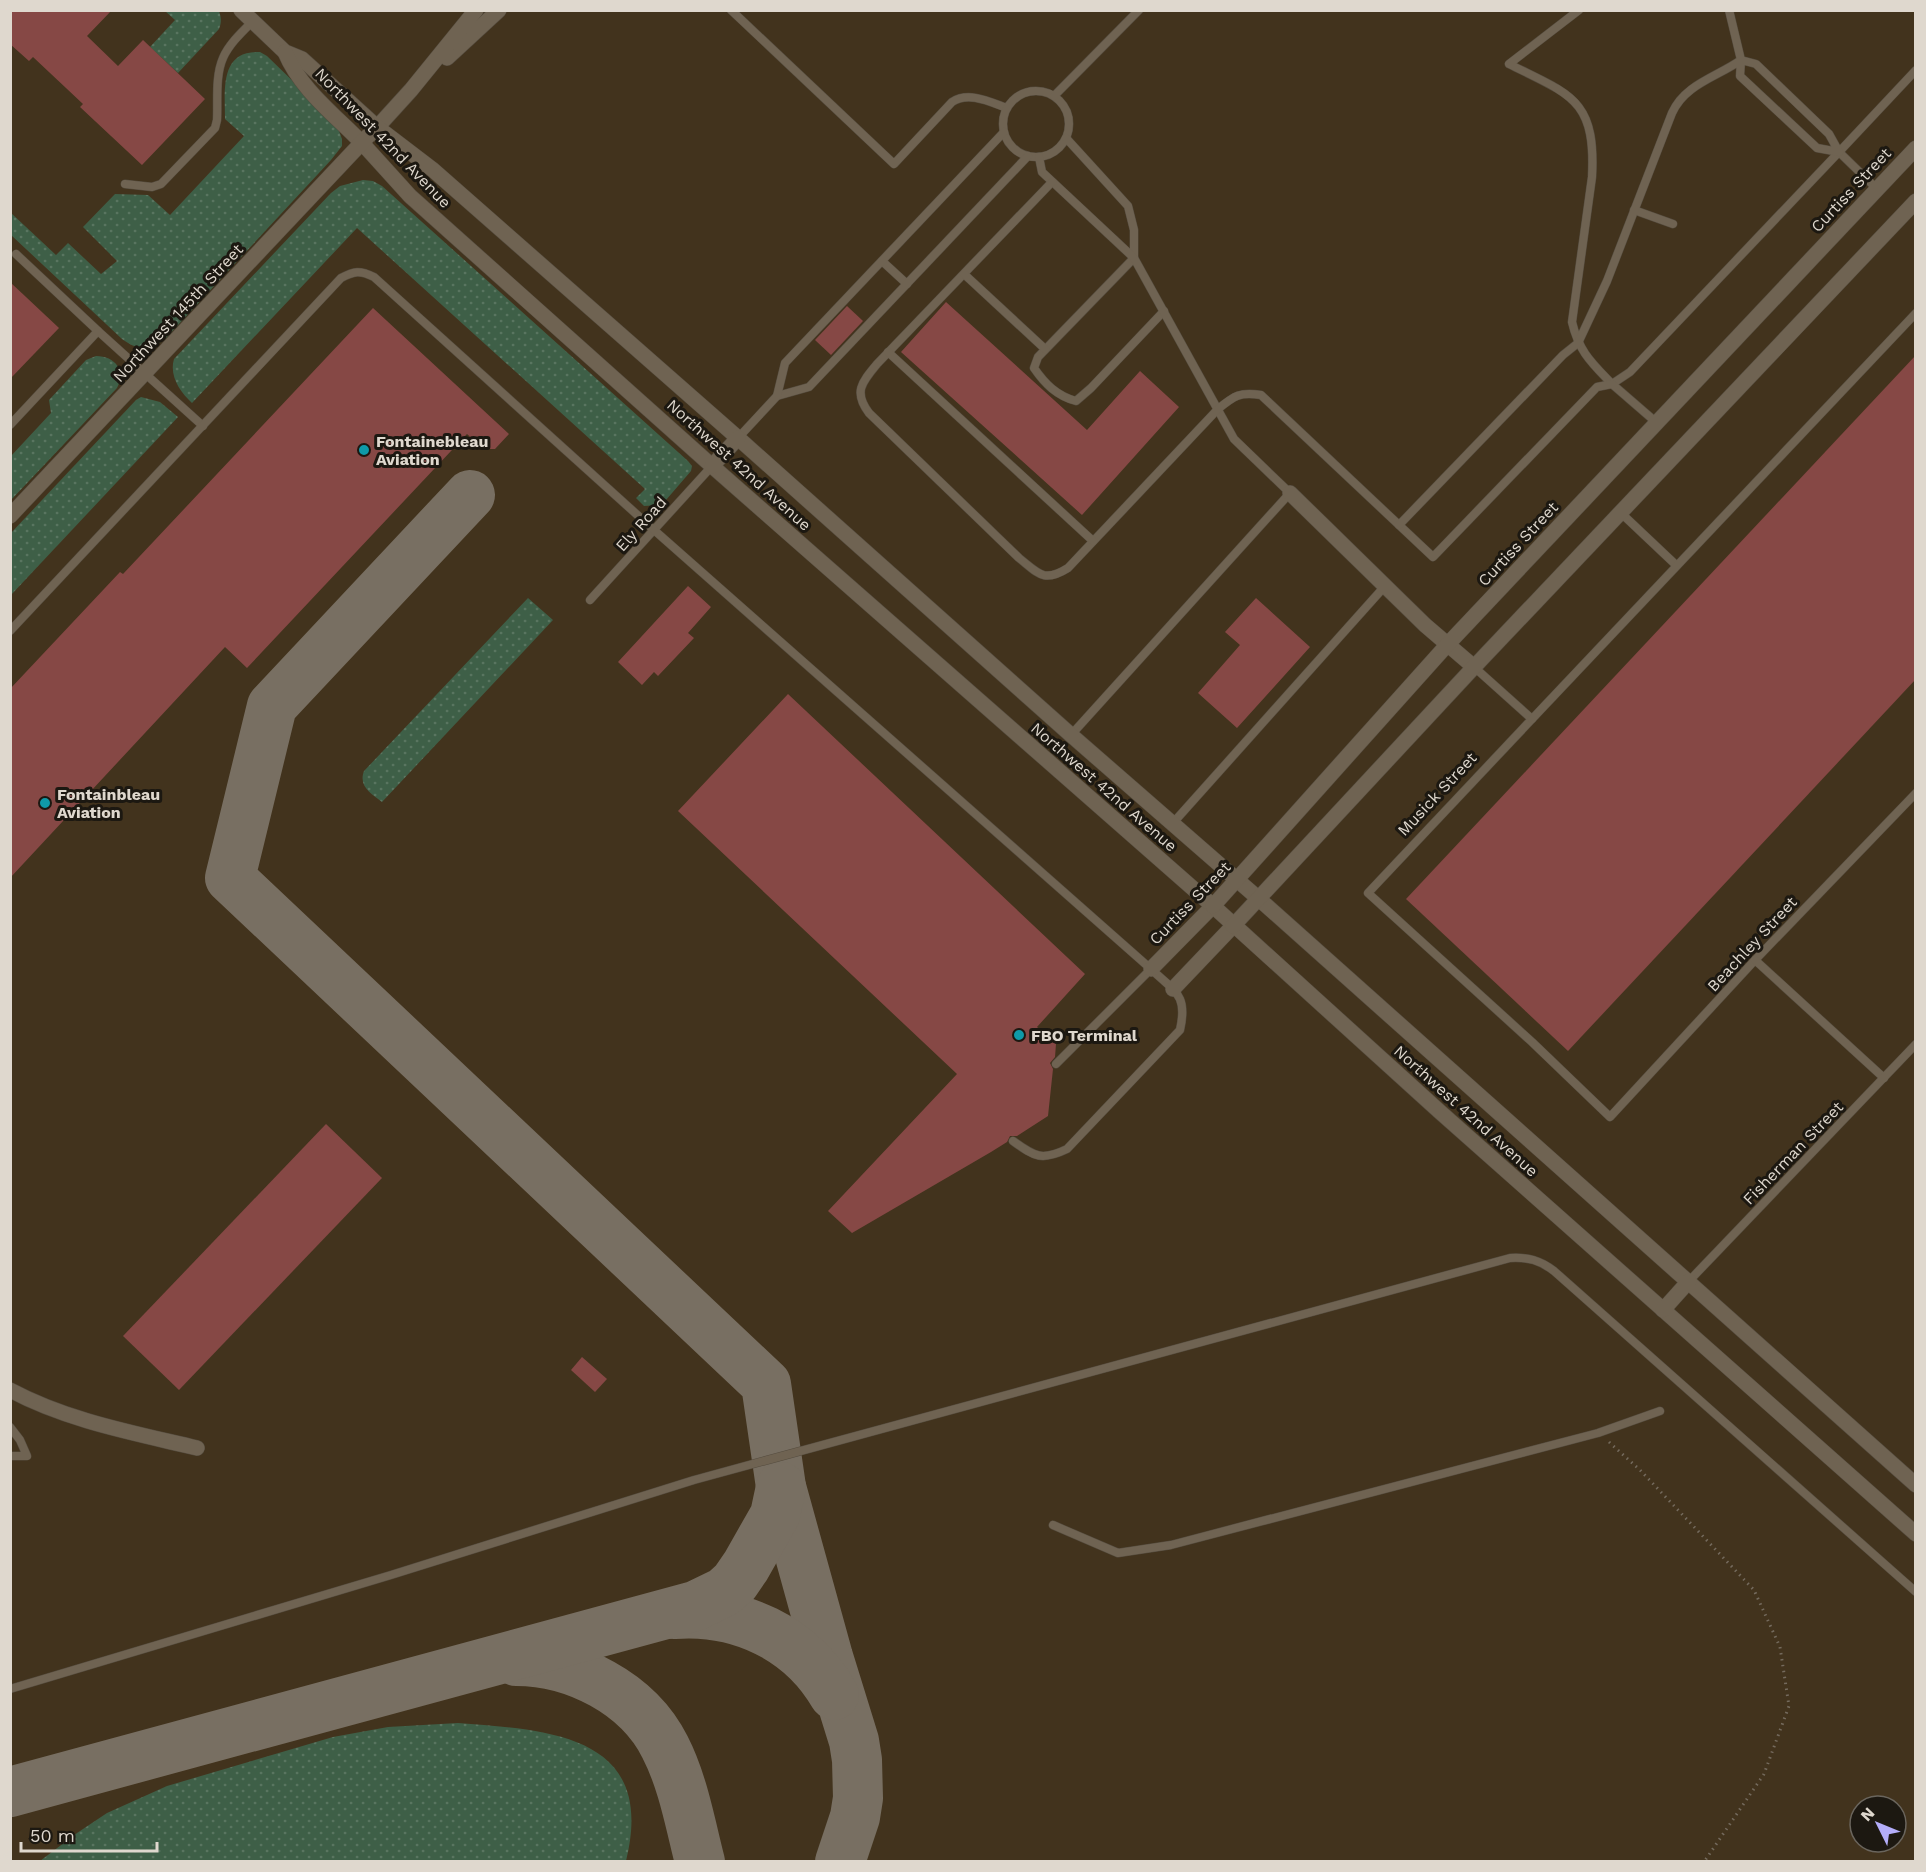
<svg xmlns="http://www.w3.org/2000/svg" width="1926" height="1872" font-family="'Work Sans',sans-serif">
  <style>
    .built { fill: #42331d; fill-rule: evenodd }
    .grass { fill: url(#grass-dots) }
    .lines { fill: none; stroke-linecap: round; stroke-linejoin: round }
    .taxiway { stroke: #786f62; stroke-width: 50 }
    .building { fill: #864845 }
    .service-casing { stroke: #554c3f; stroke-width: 9 }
    .minor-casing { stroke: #554c3f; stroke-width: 16 }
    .tertiary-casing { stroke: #554c3f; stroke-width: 16 }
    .path { stroke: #746a5d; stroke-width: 3; stroke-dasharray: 1.5 4.5; stroke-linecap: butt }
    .service { stroke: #6f6352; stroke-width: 8 }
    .minor { stroke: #6f6352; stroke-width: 15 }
    .tertiary { stroke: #6f6352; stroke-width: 15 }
    .culture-dot { fill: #0f9aa8; stroke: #1c1811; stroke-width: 2 }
    .labels { text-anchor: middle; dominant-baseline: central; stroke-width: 6; stroke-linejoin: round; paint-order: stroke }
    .street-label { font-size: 16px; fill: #dfd8ce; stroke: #1c1811 }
    .poi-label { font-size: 16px; font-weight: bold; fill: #dfd8ce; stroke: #1c1811; text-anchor: start }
  </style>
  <defs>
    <pattern id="grass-dots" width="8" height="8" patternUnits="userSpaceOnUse" patternTransform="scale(1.5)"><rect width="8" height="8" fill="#3e5f47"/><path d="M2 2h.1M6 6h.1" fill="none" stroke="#597560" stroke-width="1.8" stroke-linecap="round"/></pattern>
  </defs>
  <rect width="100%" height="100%" fill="#392e1f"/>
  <path class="built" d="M11,11h1904v1850h-1904zM1860,1806h36v36h-36z"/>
  <g class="grass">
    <path d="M165,11h54c2,6 3,11 0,18l-41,44 -28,-26 25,-27z"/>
    <path d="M260,52l7,4 69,67 6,16v7l-11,14 -165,178c-15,13 -28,13 -44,1l-111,-104 -1,-23 46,43 12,-12 33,31 16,-13 -34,-34 32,-33 33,1 22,20 74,-79 -19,-17c0,-28 -6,-69 35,-67z"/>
    <path d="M363,180l10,1 9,5 306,275 4,5 -1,5 -25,29 -7,5 -15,1 -8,-8 9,-9 -288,-261 -165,175c-12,-11 -23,-27 -18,-44l157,-166 9,-7z"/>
    <path d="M96,356c19,0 31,15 21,32l-106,112v-44l40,-43 -2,-13 37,-40z"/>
    <path d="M141,397l19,5 18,15 -167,178v-62l125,-133z"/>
    <path d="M528,598l25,22 -171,182c-10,-8 -24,-15 -18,-31z"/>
    <path d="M458,1723c92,7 199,12 168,138h-586l37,-28 30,-20 60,-27 166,-49 55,-10z"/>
  </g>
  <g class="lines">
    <g class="taxiway">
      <path d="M470,495l-198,211 -42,172 536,506 15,103 47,170 26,84 3,19 1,38 -3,19 -15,45"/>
      <path d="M674,1614c65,-5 127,24 160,81"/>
      <path d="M516,1661c58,0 122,32 149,86 18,35 25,76 35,115"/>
      <path d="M10,1792l685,-186 29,-14 11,-10 11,-16 29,-51 6,-28"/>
    </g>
  </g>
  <g class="building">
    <path d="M10,10h102l-25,26 31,30 25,-26 62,59 -63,66 -62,-58 3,-3 -50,-47 -4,4 -19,-17z"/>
    <path d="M10,282l49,46 -49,51z"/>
    <path d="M946,302l141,128 53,-59 39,36 -97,108 -181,-163z"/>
    <path d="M847,306l16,15 -32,34 -16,-15z"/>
    <path d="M373,308l136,126 -14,15h-12l-16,-15 -220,234 -22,-21 -215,231v-189l110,-117 3,2z"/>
    <path d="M1916,355v324l-348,372 -162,-152z"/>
    <path d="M688,586l23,21 -23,26 6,5 -36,38 -4,-4 -12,13 -24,-23z"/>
    <path d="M1256,598l54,49 -73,81 -39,-35 42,-48 -15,-13z"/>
    <path d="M788,694l297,280 -48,53 19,17 -1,13 -5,6 3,6 -5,47 -31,20h-7l-3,6 -16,10 -139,81 -24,-22 129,-137 -279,-263z"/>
    <path d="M326,1124l56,54 -203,212 -56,-54z"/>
    <path d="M582,1357l25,22 -12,13 -24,-22z"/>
  </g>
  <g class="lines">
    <defs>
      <g id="service">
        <path d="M731,10l163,154 58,-62c17,-11 38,0 55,6"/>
        <path d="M1579,10l-70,54c62,31 87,35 83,113l-20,145c7,30 20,41 40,62l18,-12 209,-220 38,37"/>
        <circle cx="1036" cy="124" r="33"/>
        <path d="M1054,96l85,-86"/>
        <path d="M1066,138l62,68 6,24v28l-96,99 -4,11c11,16 23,28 42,33l15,-13 73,-77"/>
        <path d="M1839,152l77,-82"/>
        <path d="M1039,157l3,15 92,86 100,181 56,54 -219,242"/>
        <path d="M1052,182l-175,182c-15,18 -24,28 -8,49l150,145c20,16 25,25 49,10l150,-159c17,-14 22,-17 43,-14l172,162 164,-170 15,-3 45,39"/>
        <path d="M125,184l27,3 9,-3 54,-56 2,-8c1,-19 -2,-44 6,-62 6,-14 19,-26 30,-37"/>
        <path d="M1634,210l39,14"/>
        <path d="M16,254l82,77"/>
        <path d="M882,261l25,23"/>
        <path d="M964,274l81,75"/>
        <path d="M888,352l205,189"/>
        <path d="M777,396l32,-9 219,-231"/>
        <path d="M10,425l88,-94 105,95"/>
        <path d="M738,438l39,-42 8,-33 219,-231"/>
        <path d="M1621,513l55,52"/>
        <path d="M1399,525l164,-170 15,-12 29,-62 65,-168c13,-29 45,-36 69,-53l15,4 73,70 10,18 -22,-4 -77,-72 1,-16 -12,-50"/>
        <path d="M590,600l122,-134"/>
        <path d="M10,631l331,-353c13,-7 19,-8 33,-1l280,253 497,439"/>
        <path d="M1474,667l58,52 -164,174 164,149 78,75 145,-157 161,-167"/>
        <path d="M1532,719l384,-406"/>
        <path d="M1173,823l212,-237"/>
        <path d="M1755,960l129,118"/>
        <path d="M1013,1141c22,16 29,20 54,8l113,-119c8,-36 -5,-38 -29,-61l-95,95"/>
        <path d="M1689,1281l227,-237"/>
        <path d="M10,1427l10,13 7,16h-17"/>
        <path d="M1053,1525l65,28 53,-8 427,-112 62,-22"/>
        <path d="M10,1689l381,-114 303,-95 816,-222c18,-1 30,2 44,13l362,321"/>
      </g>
      <g id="minor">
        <path d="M241,10l44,42 17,7 75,68"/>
        <path d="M285,52c15,37 50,63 77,91"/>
        <path d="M447,58l52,-48"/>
        <path d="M371,134l40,-44 65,-80"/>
        <path d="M1290,493l135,132 49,42"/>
        <path d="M1151,969l62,-63"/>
        <path d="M1173,989l60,-63"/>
        <path d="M10,1390c58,31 124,43 187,58"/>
      </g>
      <g id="tertiary">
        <path d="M377,127l55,42 306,269 333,297 188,164 657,586"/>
        <path d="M362,143l48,53 302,270 501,440 226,205 477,423"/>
        <path d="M712,466l26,-28"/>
        <path d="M10,516l358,-380"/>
        <path d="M1213,906l234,-261 469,-497"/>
        <path d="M1233,926l241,-259 442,-466"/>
        <path d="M1663,1310l26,-29"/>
      </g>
    </defs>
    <use href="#service" class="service-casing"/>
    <use href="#minor" class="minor-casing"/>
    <use href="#tertiary" class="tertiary-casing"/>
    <path class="path" d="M1609,1442l31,28 114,120 26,57 9,59 -25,68 -60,88"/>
    <use href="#service" class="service"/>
    <use href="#minor" class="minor"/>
    <use href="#tertiary" class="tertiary"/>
  </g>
  <g class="culture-dot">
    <circle cx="364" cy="450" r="6"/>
    <circle cx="45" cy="803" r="6"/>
    <circle cx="1019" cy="1035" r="6"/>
  </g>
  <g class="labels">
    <g class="street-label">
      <text transform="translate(383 138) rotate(46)">Northwest 42nd Avenue</text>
      <text transform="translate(1851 190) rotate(-47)">Curtiss Street</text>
      <text transform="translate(178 313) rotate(-47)">Northwest 145th Street</text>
      <text transform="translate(739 465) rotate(42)">Northwest 42nd Avenue</text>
      <text transform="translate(641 524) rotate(-48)">Ely Road</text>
      <text transform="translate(1518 544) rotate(-47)">Curtiss Street</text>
      <text transform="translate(1104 787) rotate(41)">Northwest 42nd Avenue</text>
      <text transform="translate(1437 794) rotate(-47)">Musick Street</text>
      <text transform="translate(1190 903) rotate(-46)">Curtiss Street</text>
      <text transform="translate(1752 944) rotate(-47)">Beachley Street</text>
      <text transform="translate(1466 1111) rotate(42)">Northwest 42nd Avenue</text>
      <text transform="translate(1793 1153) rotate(-46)">Fisherman Street</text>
    </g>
    <g class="poi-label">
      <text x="376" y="441">Fontainebleau<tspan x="376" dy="18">Aviation</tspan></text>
      <text x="57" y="794">Fontainbleau<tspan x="57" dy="18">Aviation</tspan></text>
      <text x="1031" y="1035">FBO Terminal</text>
    </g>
  </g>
  <rect width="1926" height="1872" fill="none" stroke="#dfd8ce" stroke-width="24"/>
  <g transform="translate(1878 1824) rotate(313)"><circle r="28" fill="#1c1811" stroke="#6a655d" stroke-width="1.5"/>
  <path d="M0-4.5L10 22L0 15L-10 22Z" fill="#b3adf9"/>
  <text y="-9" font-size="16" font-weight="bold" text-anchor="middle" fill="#dfd8ce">N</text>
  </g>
  <path d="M21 1842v9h136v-9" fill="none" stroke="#dfd8ce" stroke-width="3"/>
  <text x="30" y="1842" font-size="18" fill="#dfd8ce" stroke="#1c1811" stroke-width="4.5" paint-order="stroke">50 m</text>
</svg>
